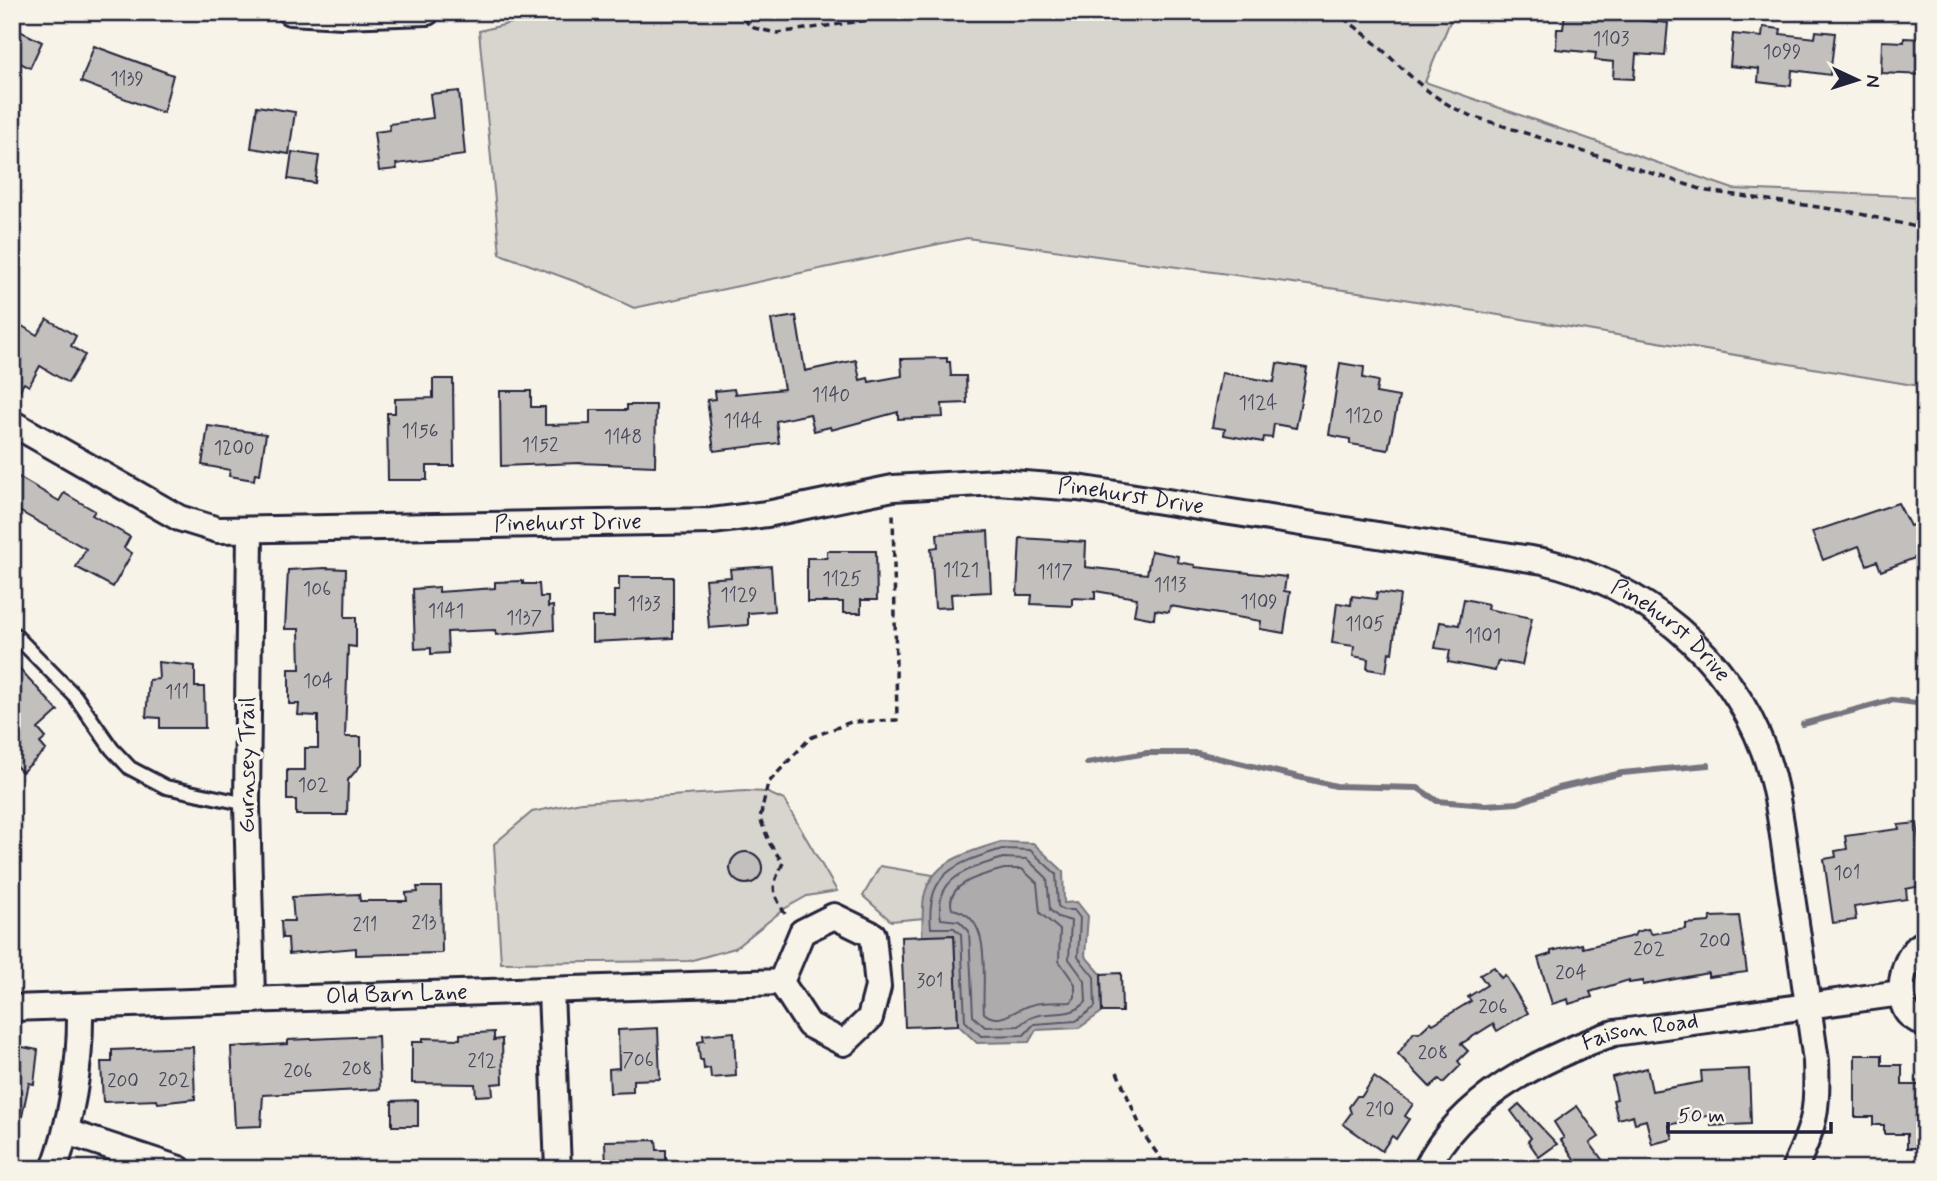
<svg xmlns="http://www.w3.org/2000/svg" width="1937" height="1181" font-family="Mynerve,sans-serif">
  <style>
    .green { fill: #d8d5cf; stroke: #7d7c85; stroke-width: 2 }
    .water { fill: #aeabad; stroke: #76747f; stroke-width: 2 }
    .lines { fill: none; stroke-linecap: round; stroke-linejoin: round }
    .shore { stroke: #5a5969; stroke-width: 2 }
    .stream { stroke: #76747f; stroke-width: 6 }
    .building { fill: #c2bfbd; stroke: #22223b; stroke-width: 2 }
    .lane-casing { stroke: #22223b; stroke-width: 18 }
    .street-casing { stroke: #22223b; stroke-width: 30 }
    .path { stroke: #22223b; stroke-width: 3.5; stroke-dasharray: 7 5; stroke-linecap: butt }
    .lane { stroke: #f7f3e8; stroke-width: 12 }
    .street { stroke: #f7f3e8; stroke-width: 24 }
    .labels { text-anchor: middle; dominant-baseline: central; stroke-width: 7; stroke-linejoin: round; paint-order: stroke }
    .number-label { font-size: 19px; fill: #4a495c }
    .street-label { font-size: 23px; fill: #22223b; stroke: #f7f3e8 }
  </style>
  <rect width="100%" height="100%" fill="#f7f3e8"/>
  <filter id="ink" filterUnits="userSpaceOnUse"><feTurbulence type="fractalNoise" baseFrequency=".0143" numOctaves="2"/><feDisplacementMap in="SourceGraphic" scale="14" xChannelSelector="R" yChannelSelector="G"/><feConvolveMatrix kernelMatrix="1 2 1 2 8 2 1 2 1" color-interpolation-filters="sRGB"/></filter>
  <g filter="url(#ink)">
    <g class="green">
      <path d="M556,12h898l-29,70 308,107 192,8v190l-545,-92 -413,-57 -333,70 -52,-24 -82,-30 -21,-223z"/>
      <path d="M745,791l21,1 18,8 53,91 -30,5 -23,13 -49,39 -46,13 -188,2 -7,-119 38,-32 49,-10z"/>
      <path d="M880,866l53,9 -9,23v20l-33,3 -28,-25z"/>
    </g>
    <path class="water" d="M1001,842l32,1 30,28 1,32 13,-1 11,14 -3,40 16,18 1,38 -23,16 -43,2 -7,12 -52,1 -19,-18 -4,-89 -32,1c1,-13 0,-27 2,-40 8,-37 45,-45 77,-55z"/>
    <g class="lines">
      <g class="shore">
        <path d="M1002,849l28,1 26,24 2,32 5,4h11l6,8 -2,39 16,20 1,30 -19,14 -42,3 -10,11 -43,1 -16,-15 -4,-87 -7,-6h-23c-6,-56 26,-65 71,-79z"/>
        <path d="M1003,858l24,1 20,19 3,32 8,7 13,4 -2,38 16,22 1,21c-19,21 -46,2 -67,24l-34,1 -12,-11 -4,-85 -10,-10 -18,-2c-8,-42 30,-51 62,-61z"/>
        <path d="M1004,869h18l15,14 3,30 20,17 -1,31 16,23v13l-4,5c-13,1 -28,-1 -40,3 -15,3 -31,22 -47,8 -3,-33 11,-97 -32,-104 -8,-27 35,-35 52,-40z"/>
      </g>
      <g class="stream">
        <path d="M1803,724l89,-24 33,4"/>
        <path d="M1087,763l60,-10h50l139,33 82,2 19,13 49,4 32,-2 41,-15 63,-15 86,-8"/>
      </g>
    </g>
    <g class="building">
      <path d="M1565,12l66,2v5l37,4 -3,33 -29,-2 -2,25 -21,-1 1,-16 -19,-2 1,-7 -40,-4 1,-20h6z"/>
      <path d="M12,27l30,15 -12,26 -18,-9z"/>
      <path d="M1763,27l18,2 -1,5 35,4 1,-7 19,2 -5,42 -38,-5 -1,16 -33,-4 1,-13 -29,-3 3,-32 29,3z"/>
      <path d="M1904,38l21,1v36l-44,-2 1,-32 22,1z"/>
      <path d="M94,46l79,29 -10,38 -82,-31z"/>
      <path d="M459,91l6,64 -69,9 1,5 -18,2 -5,-39 16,-2 -1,-6 44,-6 -3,-24z"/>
      <path d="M257,106l38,6 -6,42 -38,-6z"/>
      <path d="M292,152l27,4 -4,27 -27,-4z"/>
      <path d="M796,316l9,55 51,-11 4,20 8,-2 1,4 33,-6 -1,-17 46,-1v4h3l1,14h15l1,27 -25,1 1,13 -45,2v-7l-67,18 -1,-3 -16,4 -4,-17 -34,7 3,22 -65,8 -7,-51 9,-1 -1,-8 19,-2 1,5 49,-5 -13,-69z"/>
      <path d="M47,319l29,17 -5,10 14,9 -17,28 -28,-17 -11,20 -5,-3 -12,20v-83l25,15z"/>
      <path d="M1277,363l30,5 -11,60 -22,-4 -2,14 -8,-1 -1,5 -39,-7 1,-6 -13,-2 10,-54 52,9z"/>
      <path d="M1340,363l24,4 -1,11 15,3 -2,12 23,4 -11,53 -38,-6v-5l-21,-4z"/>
      <path d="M433,379h20l1,87h-27v14h-39l-1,-67h8v-14l38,-1z"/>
      <path d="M500,391h31v16h14v18l45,-1v-14h37v-5h29l-1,61 -76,-3 -78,3z"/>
      <path d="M208,426l58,8 -6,40 -5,-1 -1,7 -25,-4 1,-6 -28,-5z"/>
      <path d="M12,473l47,28 5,-8 31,18 -3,4 38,22 -6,11 8,5 -19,34 -37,-20 10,-18 -74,-42z"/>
      <path d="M1898,503l12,23 15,-5v33l-44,17 -4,-10 -10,4 -8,-19 -36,14 -11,-28z"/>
      <path d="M988,531l3,61 -40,2 1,13 -17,1 -4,-60 7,-1 -1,-13z"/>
      <path d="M1020,538l66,4 -1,25 62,7 4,-23 27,5 -1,6 18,3v2l91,10 -2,14 6,1 -6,41 -24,-4 1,-8 -91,-15 -1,6 -14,-2 -1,9 -20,-4 3,-17 -42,-7v8l-23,-1v8l-41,-2 1,-9h-15z"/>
      <path d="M827,551h49l1,49h-16v13h-18v-11h-36v-44h20z"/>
      <path d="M771,566l3,45 -26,2v12l-39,3 -4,-49 26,-2 -1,-8z"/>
      <path d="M325,568l21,1 -1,48h11v30l-8,-1 -3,91h16v28l-13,15 -1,35h-51v-15h-9v-30h18v-22h13v-32l-20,-1 1,-11h-10v-35h11l-1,-40h-14l3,-59z"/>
      <path d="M619,577h54v61l-81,4v-25h22v-26h5z"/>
      <path d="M523,581v3h16l1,13h8v10l5,-1 1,24 -58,5 -1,-5 -48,2 1,21 -17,1v-6l-16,1 -2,-60 26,-2v5l56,-4v-6z"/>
      <path d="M1377,592l23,3 -8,58 -3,-1 -3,20 -19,-3 1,-10 -15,-3 1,-10 -22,-3 5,-40 14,2 1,-9 24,3z"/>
      <path d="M1464,599l24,5 -1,5 45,9 -10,47 -24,-4 -3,10 -47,-9 2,-12 -15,-2 5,-26 19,3z"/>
      <path d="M12,660l46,51 -20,18 8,9 -6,5 6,7 -24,22 -10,-10z"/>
      <path d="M158,662l37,4v21h9l1,41h-45v-10l-14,-1 3,-37 10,-1z"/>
      <path d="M1917,823l8,62 -19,4 1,10 -53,8 2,13 -23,3 -9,-64 12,-2 -1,-6 12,-2 -2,-13 54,-7 -1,-4z"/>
      <circle cx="746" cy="868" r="16"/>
      <path d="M417,887h24l1,66 -86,2v-7l-67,6 -1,-16h-6l-1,-17h13l-2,-24 67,-3 1,7h47l-1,-8 12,-1z"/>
      <path d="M1739,916l8,56 -39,5v-4l-65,12v-4l-14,2v-3l-39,12 2,5 -23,7 -1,-5 -16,5 -14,-46 13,-4v-3l31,-7 1,4 51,-12 2,-4 12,-3 4,5 34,-5v-5l23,-2 2,-5z"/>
      <path d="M954,935l4,90 -53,2 -4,-90z"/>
      <path d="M1494,967l7,11 4,-3 23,38 -31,18 -4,-7 -32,20 7,7 -10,10 3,4 -18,18 -4,-4 -9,8 -32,-33 16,-22 5,1 12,-11 2,2 38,-23 -3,-4 19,-12 -7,-10z"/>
      <path d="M1121,973l1,39h-20l-1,-38z"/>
      <path d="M658,1028l2,51 -27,1v12l-23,1 -1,-24 10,-1 -1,-38z"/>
      <path d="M494,1032v8l8,-1 1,44 -11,1 1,11 -17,1 -1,-12 -63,-1v-41h11v-4l37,1v-5z"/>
      <path d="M734,1032l2,44 -25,2 -1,-10 -6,1 -1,-9h-3l-2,-18 6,-1 -1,-6z"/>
      <path d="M378,1036l2,53 -117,6 -2,31 -26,1 -4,-80 57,-3v-4z"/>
      <path d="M12,1045l26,5 -4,34 -5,-1 -9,43 -8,-1z"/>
      <path d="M193,1047l2,52 -37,4 -1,-3 -54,2 -2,-40h11v-12z"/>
      <path d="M1855,1055h27v10h20v20h23v63h-18v-14h-23v-9h-11v-8h-18z"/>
      <path d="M1647,1068l5,23 50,-9 -1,-11 48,-2 2,55 -40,2v-11l-42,10 4,14 -21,5 -6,-24 -11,3 -2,-8 -15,4 -5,-19 4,-1 -5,-22z"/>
      <path d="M1374,1077l39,27 -8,12 4,3 -13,20 -4,-3 -10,15 -39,-27 8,-11 -2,-6 8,-11h5z"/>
      <path d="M418,1100v26h-26v-25z"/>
      <path d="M1519,1104l38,40 -18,13 -11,-16 3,-3 -20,-27z"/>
      <path d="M1577,1106l22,31 -9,6 19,26h-28l-20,-29 3,-2 -10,-16z"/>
      <path d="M656,1140l1,10h9v19l-60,-2 -1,-26z"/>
    </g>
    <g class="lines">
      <defs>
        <path id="lane" d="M12,632l63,64 37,53 18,19 36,19 81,17"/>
        <g id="street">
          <path d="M290,12l52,3 85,-3"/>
          <path id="s1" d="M12,423l167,95 39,12 494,-9 55,-7 126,-26 105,-6 80,6 465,73c99,23 185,93 221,190 14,38 18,80 24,120 10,63 19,127 28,190 2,50 -1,63 -22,108"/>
          <path d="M250,531l-3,273 5,194"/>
          <path d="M1925,943c-21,8 -30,50 -18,69 3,5 13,9 18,13"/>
          <path d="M551,991l7,178"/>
          <path id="s2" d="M12,1008l769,-26 21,-50 32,-16 39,19 5,52 -8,31 -26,25 -35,-18 -28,-43"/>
          <path d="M67,1132l112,37"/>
          <path d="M54,1169c19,-54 27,-106 26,-163"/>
          <path id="s3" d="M1426,1169c35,-72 117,-111 188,-136l287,-40"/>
        </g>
      </defs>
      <use href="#lane" class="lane-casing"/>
      <use href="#street" class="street-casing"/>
      <g class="path">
        <path d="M734,12l20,16 23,5 120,-17 107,-4"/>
        <path d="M1333,12c52,29 82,83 139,104l235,75 145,21 73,17"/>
        <path d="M785,914c-14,-25 -14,-26 -2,-51l-13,-19 -10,-26 8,-35 42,-45 41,-16 46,-2 -4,-208"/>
        <path d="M1117,1072l27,63 24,34"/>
      </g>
      <use href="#lane" class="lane"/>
      <use href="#street" class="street"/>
    </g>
  </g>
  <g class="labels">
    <g class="number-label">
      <text x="1611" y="39">1103</text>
      <text x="1782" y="52">1099</text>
      <text x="127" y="79">1139</text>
      <text x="831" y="395">1140</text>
      <text x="1258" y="403">1124</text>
      <text x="1364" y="416">1120</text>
      <text x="743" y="421">1144</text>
      <text x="420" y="431">1156</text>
      <text x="623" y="437">1148</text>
      <text x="540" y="445">1152</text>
      <text x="234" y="448">1200</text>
      <text x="961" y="570">1121</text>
      <text x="1055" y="572">1117</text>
      <text x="842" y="579">1125</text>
      <text x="1170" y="585">1113</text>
      <text x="317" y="589">106</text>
      <text x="739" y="595">1129</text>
      <text x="1259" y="602">1109</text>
      <text x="644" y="604">1133</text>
      <text x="446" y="611">1141</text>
      <text x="524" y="618">1137</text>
      <text x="1365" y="624">1105</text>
      <text x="1483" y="636">1101</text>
      <text x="318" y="681">104</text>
      <text x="177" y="692">111</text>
      <text x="313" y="785">102</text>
      <text x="1847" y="873">101</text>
      <text x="424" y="923">213</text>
      <text x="365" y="925">211</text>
      <text x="1715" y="941">200</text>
      <text x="1649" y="949">202</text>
      <text x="1571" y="973">204</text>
      <text x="930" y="981">301</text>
      <text x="1493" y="1007">206</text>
      <text x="1433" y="1053">208</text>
      <text x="638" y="1060">706</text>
      <text x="482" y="1061">212</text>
      <text x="357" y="1069">208</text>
      <text x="298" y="1071">206</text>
      <text x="174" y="1080">202</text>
      <text x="123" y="1081">200</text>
      <text x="1380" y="1110">210</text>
    </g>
    <g class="street-label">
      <text stroke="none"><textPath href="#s1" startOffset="1150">Pinehurst Drive</textPath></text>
      <text stroke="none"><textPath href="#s1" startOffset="583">Pinehurst Drive</textPath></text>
      <text stroke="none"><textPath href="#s1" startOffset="1715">Pinehurst Drive</textPath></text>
      <text transform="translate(248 765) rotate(-90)">Gurnsey Trail</text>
      <text stroke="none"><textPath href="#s2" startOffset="385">Old Barn Lane</textPath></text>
      <text stroke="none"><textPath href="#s3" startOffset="264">Faison Road</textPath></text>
    </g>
  </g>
  <rect width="1937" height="1181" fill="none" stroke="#f7f3e8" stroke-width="42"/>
  <rect x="21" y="21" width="1895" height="1139" fill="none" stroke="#22223b" stroke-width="2.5" filter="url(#ink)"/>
  <g transform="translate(1857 80) rotate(94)" stroke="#f7f3e8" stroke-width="5" paint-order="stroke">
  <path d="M0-5L12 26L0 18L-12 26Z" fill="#22223b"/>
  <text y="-10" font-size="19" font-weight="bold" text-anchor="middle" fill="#22223b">N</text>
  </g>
  <path d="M1668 1122v10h163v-10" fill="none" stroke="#22223b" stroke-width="3.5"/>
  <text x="1678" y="1122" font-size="21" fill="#22223b" stroke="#f7f3e8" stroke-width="5" paint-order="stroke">50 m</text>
</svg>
